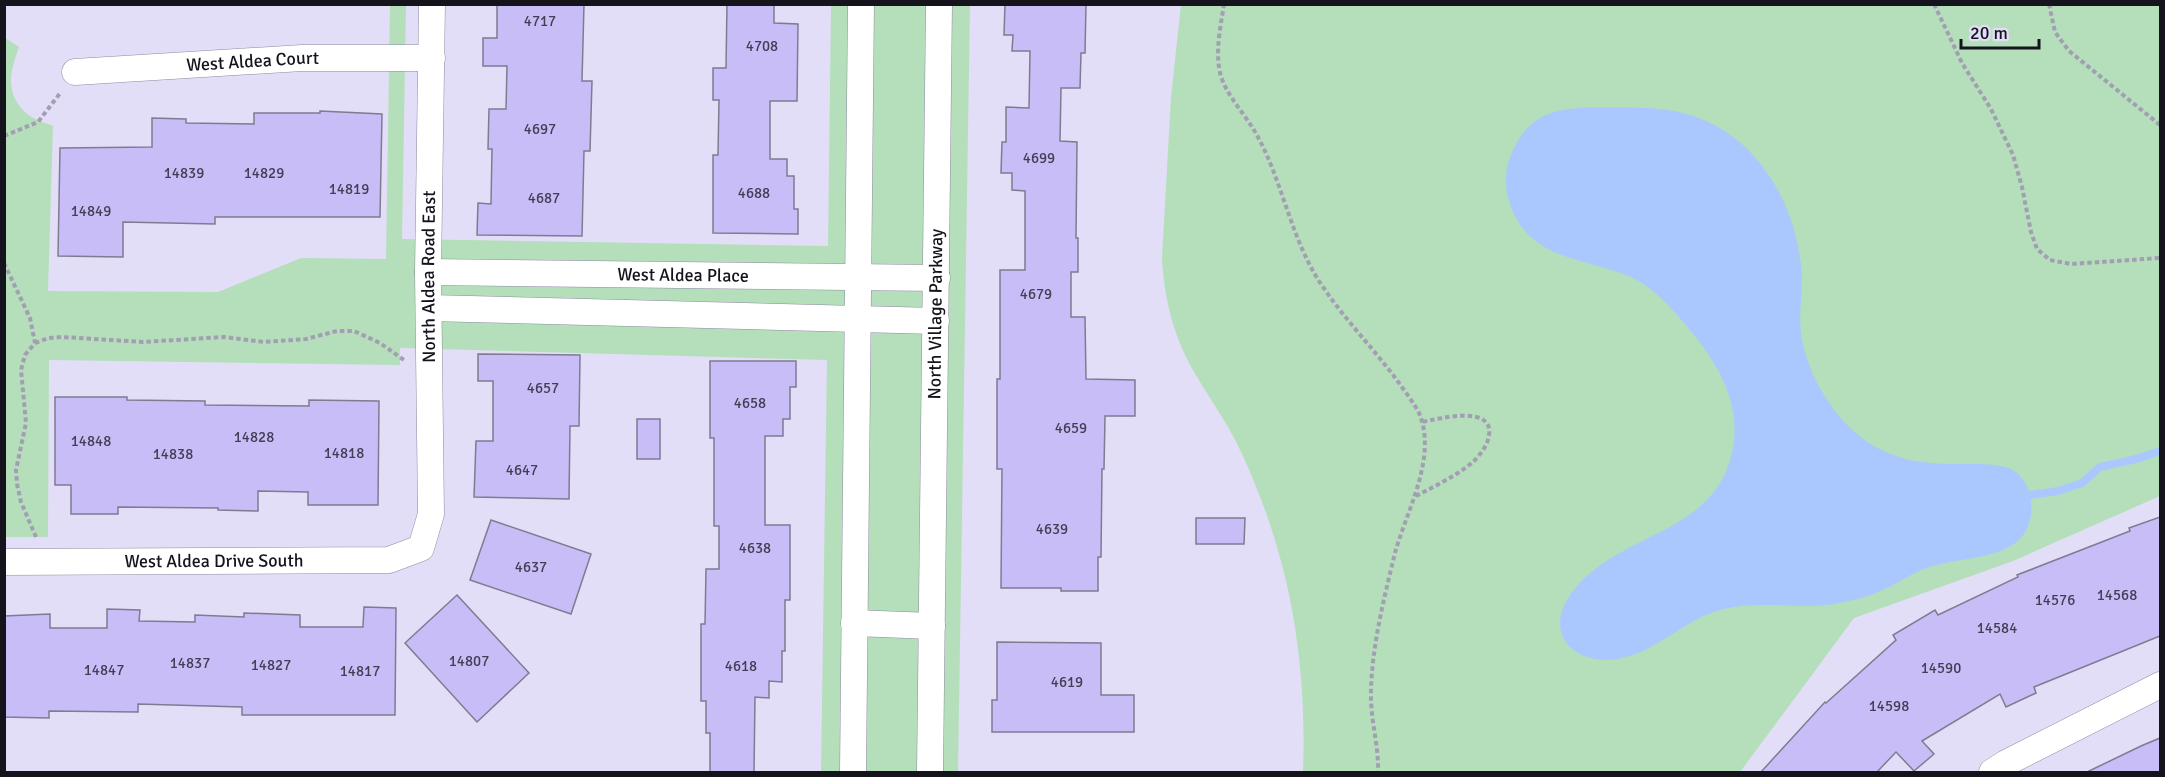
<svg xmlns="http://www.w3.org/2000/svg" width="2165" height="777" font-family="Signika,sans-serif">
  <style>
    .green { fill: #b4dfba }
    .water { fill: #abc8fe }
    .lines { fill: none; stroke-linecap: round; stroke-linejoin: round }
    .stream { stroke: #abc8fe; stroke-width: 8 }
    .building { fill: #c9bdf8; stroke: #7f7b91; stroke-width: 1.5 }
    .street-casing { stroke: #8e8aa1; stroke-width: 27 }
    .path { stroke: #a29fb3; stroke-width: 4; stroke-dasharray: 4.5 3; stroke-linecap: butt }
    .street { stroke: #fff; stroke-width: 26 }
    .labels { text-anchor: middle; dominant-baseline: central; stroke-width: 4.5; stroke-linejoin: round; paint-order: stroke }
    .number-label { font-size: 15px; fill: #423e53 }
    .street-label { font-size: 18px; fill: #15141c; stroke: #e2def7 }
  </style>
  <rect width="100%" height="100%" fill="#e2def7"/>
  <g class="green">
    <path d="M390,5h16l-4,234 426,7 3,-241h139l-12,767h-137l6,-412 -427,-12v17l-351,-5 -1,177h-43v-499l14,9c-9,25 -15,46 8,67 6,5 18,9 26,12l-5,165 170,1 83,-34 85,1z"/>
    <path d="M1181,5h979v491l-147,65 -159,57 -114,154h-437c4,-113 -13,-214 -61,-318 -15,-34 -38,-62 -55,-95 -16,-32 -23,-65 -25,-101l9,-161z"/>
  </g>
  <path class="water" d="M1590,107c33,1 68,-2 100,8 70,21 109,94 112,163 0,20 -4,41 0,61 5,30 24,65 46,87 33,32 67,38 111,38 15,0 35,-1 50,4 28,12 30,60 5,76 -24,15 -51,14 -77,21 -20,4 -36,17 -54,25 -15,7 -32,11 -49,14 -36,6 -73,-4 -110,5 -36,8 -63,39 -98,48 -46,13 -87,-20 -54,-65 49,-64 150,-55 162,-151 5,-45 -21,-84 -49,-117 -15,-17 -31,-36 -52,-46 -47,-21 -103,-16 -123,-74 -7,-21 -5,-39 5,-58 17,-33 41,-37 75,-39z"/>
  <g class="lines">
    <path class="stream" d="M2030,495l28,-4 24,-8 18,-16 36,-8 24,-8"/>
  </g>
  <g class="building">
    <path d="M497,4h87l-2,77h10l-2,70h-6l-2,85 -105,-1 1,-32 13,1 1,-55h-4l1,-40h17l1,-43h-24v-28h14z"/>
    <path d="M727,4h47v19l24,1 -1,77h-27v58h17v17h7v33h4v25l-85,-1v-78h5l1,-55h-6v-32h13z"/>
    <path d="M1005,4h81l-1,49h-4l-1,35h-19l-1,53 17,1 -1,96h2v34h-7v45h14l1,62 49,1v36h-30l-1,53h-2l-1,88h-3v34h-37v-3h-60l1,-119h-5v-90h3v-109h25v-79l-13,-1v-17h-11l1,-31h4v-35l23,1 1,-57h-18l1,-16h-9z"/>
    <path d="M320,111l62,3 -2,103h-165v7l-92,-2v35l-65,-1 2,-108 92,-1v-29l34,1v4l68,1v-11h66z"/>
    <path d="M478,354l102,1 -1,71h-9l-1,73 -95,-2 2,-56h17v-60h-15z"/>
    <path d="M710,361h86v26h-6v32h-7v17h-18v89h25v75h-5v51h-3v31l-13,-1v17l-14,-1 -1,75h-44v-39h-4v-32h-5v-77h4l1,-55h13v-43h-5v-88h-4z"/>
    <path d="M55,397h72v3l78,1v4l104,1v-6l70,1 -1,104h-70v-13l-50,-1v20l-40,-1v-2l-100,-1v7h-47v-29h-16z"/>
    <rect x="637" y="419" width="23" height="40"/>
    <path d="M2160,517v119l-126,51 2,6 -30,14 -6,-13 -78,47 12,13 -20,17 -18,-19 -19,20h-116l64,-70 1,1 70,-63 -3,-5 42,-25 3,5 80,-38 -1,-2 113,-44 -1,-3z"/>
    <path d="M1196,518h49l-1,26h-48z"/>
    <path d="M491,520l100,34 -20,60 -101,-34z"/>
    <path d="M457,595l72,78 -52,49 -72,-79z"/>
    <path d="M364,607l32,1 -1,107h-153v-8l-104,-3v8l-89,-1v7l-45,-1v-101l46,-2v14h57v-19l33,1 -1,11 56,1v-7l49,2v-4l56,2v12h63z"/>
    <path d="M997,642l104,1v52h33v37h-142v-32h5z"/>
    <path d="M2160,738v34h-73l54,-26z"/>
  </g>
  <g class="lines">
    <defs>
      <g id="street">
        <path id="s1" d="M75,72l227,-14h130"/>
        <path id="s2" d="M428,272l509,6"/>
        <path d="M429,308l507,13"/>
        <path id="s3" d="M4,562l385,-2 32,-12 10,-34 -3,-242 4,-268"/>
        <path d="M854,623l78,3"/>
        <path d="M853,772l8,-768"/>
        <path id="s4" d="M930,772l9,-768"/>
        <path d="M1992,772l14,-9 154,-78"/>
      </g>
    </defs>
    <use href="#street" class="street-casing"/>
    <g class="path">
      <path d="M1224,4c-3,20 -8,43 -5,63 3,24 23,43 35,63 29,49 36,110 69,157 23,34 52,63 76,96 7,10 15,20 20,30 19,44 -13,99 -24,140 -11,45 -23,93 -24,138 -1,28 8,54 7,81"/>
      <path d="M1934,4l28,59 29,46 22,46 9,32 9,45 6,17 13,11 21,4 89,-6"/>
      <path d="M2049,4l6,28 14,19 91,74"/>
      <path d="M4,136l34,-14 23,-30"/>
      <path d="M4,263l26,55 5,25 -10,12 -4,15 5,53 -10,47 1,14 4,18 15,35"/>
      <path d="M35,343l14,-5 13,-1 81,5 81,-5 40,5 42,-3 31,-8h17l26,12 24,17"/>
      <path d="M1416,496c19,-10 40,-20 57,-34 7,-7 15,-17 16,-27 5,-31 -52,-16 -67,-13"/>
    </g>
    <use href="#street" class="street"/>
  </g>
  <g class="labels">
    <g class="number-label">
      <text x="540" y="21">4717</text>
      <text x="762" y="46">4708</text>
      <text x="540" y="129">4697</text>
      <text x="1039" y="158">4699</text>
      <text x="184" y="173">14839</text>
      <text x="264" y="173">14829</text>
      <text x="349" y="189">14819</text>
      <text x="754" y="193">4688</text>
      <text x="544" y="198">4687</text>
      <text x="91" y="211">14849</text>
      <text x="1036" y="294">4679</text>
      <text x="543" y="388">4657</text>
      <text x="750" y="403">4658</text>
      <text x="1071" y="428">4659</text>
      <text x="254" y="437">14828</text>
      <text x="91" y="441">14848</text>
      <text x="344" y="453">14818</text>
      <text x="173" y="454">14838</text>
      <text x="522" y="470">4647</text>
      <text x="1052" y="529">4639</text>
      <text x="755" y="548">4638</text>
      <text x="531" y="567">4637</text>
      <text x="2117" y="595">14568</text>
      <text x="2055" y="600">14576</text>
      <text x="1997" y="628">14584</text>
      <text x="469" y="661">14807</text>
      <text x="190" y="663">14837</text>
      <text x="271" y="665">14827</text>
      <text x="741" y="666">4618</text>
      <text x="1941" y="668">14590</text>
      <text x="104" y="670">14847</text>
      <text x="360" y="671">14817</text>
      <text x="1067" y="682">4619</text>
      <text x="1889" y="706">14598</text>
    </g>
    <g class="street-label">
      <text stroke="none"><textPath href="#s1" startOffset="178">West Aldea Court</textPath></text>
      <text stroke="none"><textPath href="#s2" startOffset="255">West Aldea Place</textPath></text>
      <text stroke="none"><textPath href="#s3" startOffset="692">North Aldea Road East</textPath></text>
      <text stroke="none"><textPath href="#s4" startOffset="458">North Village Parkway</textPath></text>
      <text stroke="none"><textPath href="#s3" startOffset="210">West Aldea Drive South</textPath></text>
    </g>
  </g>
  <rect width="2165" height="777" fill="none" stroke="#15141c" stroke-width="12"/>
  <path d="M1961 39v9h78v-9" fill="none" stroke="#15141c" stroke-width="3"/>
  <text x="1970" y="39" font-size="18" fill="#15141c" stroke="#e2def7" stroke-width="4.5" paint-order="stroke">20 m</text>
</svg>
